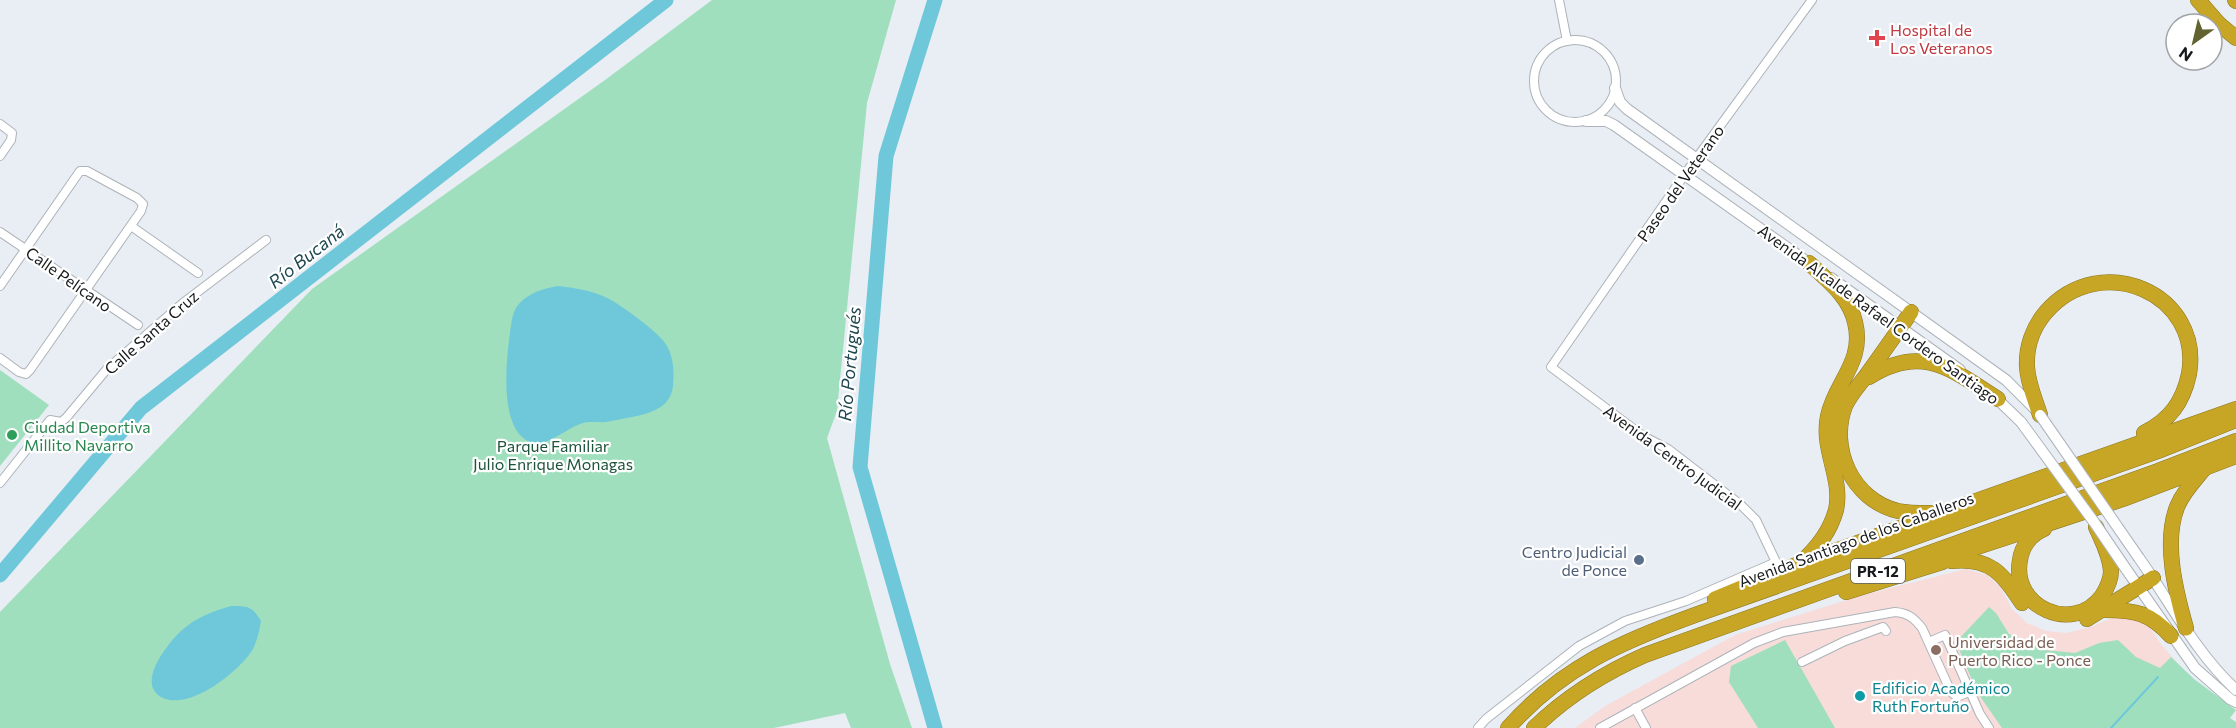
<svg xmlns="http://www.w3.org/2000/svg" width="2236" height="728" font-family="Commissioner,sans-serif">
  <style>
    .education { fill: #f7dcda }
    .green { fill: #a0dfbd }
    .water { fill: #6ec8da }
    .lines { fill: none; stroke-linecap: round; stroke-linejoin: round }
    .stream { stroke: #6ec8da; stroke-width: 2 }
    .river { stroke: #6ec8da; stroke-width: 15 }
    .minor-casing { stroke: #adb3b9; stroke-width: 10 }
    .tertiary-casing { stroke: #adb3b9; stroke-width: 12 }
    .motorway-casing { stroke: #8a7522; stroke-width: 16 }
    .minor { stroke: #fff; stroke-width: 8 }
    .tertiary { stroke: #fff; stroke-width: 10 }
    .motorway { stroke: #c8a625; stroke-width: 15 }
    .tertiary-bridge-casing { stroke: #adb3b9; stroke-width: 12; stroke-linecap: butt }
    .tertiary-bridge { stroke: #fff; stroke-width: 10 }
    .health-dot { fill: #e0444e; stroke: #fff; stroke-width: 2 }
    .leisure-dot { fill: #2e9e5b; stroke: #fff; stroke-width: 2 }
    .service-dot { fill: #5c6f8a; stroke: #fff; stroke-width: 2 }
    .education-dot { fill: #8d6e63; stroke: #fff; stroke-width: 2 }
    .culture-dot { fill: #0f9aa8; stroke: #fff; stroke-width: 2 }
    .labels { text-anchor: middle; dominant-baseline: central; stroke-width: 4.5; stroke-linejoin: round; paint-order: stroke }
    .shield { fill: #fff; stroke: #5d5e5f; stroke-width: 1.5 }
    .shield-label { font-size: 15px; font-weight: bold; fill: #17191b }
    .health-label { font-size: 16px; fill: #be3a42; stroke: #fff; text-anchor: start }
    .street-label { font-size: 16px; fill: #17191b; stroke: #fff }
    .leisure-label { font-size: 16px; fill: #27864d; stroke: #fff; text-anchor: start }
    .park-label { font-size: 16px; fill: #1d533a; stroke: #fff }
    .service-label { font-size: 16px; fill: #4e5e75; stroke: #fff; text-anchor: end }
    .education-label { font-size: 16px; fill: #785e54; stroke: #fff; text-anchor: start }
    .culture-label { font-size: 16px; fill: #0d838f; stroke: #fff; text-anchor: start }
    .water-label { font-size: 18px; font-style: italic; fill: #1f4850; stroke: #fff }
  </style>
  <rect width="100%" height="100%" fill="#e8eef4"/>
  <path class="education" d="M1966,569l21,6 14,13 11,21 15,14 19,8 21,2 23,-6 25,-10 31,4 14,22 18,21 -6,8 64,38 -6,8 6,4v6h-661l30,-22 130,-71 121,-38z"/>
  <g class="green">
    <path d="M712,0h184l-29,103 -30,308 -10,27 63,226 22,64h-61l-6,-15 -71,15h-774v-116l312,-323 293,-209z"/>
    <path d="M0,370l49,35 -49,61z"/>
    <path d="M1989,607l7,6 13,21 36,16 30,3 24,-10 19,-3 18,17 24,11 11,-11 23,22 42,31 -6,8 6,4v6h-234l-25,-36 -21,-50z"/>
    <path d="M1785,640l50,88h-77l-29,-46 2,-16z"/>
  </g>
  <g class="water">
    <path d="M558,286c16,2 31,4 45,10 15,6 57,37 64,50 7,13 7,26 6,40 -2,20 -19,26 -36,30 -10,2 -20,4 -31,6 -7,1 -16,-1 -23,1 -13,3 -36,24 -50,20 -34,-9 -27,-77 -24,-103 2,-11 2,-27 9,-35 10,-12 26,-17 40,-19z"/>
    <path d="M231,606c17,0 21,0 30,15 -2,11 -4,22 -10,31 -14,21 -63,60 -90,45 -25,-14 7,-54 20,-66 14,-13 32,-20 50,-25z"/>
  </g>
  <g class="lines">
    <path class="stream" d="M2111,728l47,-51"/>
    <g class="river">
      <path d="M0,575l141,-167 525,-408"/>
      <path d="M935,728l-75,-261 26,-311 49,-156"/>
    </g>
    <defs>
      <g id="minor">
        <path d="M1559,0l8,41"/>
        <circle cx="1575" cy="81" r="41"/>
        <path d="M0,124l12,9 -1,7 -11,16"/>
        <path d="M131,226l67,47"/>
        <path d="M0,232l138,93"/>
        <path d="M0,286l80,-115h7l50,27 6,6 -2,7 -111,159 -4,4 -7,-2 -19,-14"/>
        <path d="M0,483l50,-63 11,2 5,-4 41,-49 76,-66 83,-63"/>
        <path d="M1929,642l16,-7 35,79 9,14"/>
        <path d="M1802,662l43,-21 38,-14 3,4"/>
        <path d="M1635,708l11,20"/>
        <path d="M1478,728l8,-9 93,-73 46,-25 61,-20 90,-39 -20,-42 -15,-15 -73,-56 -25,-13 -92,-69 134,-193 127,-174"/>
        <path d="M1600,728l154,-85 29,-11 112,-20c13,1 19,6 27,16l29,64 6,5 12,-5"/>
      </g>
      <g id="tertiary">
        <path d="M1615,88l5,14 7,7 379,271 30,30"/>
        <path d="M1586,121h20l8,4 199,141"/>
        <path d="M1831,278l129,92"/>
        <path d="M1994,396l27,26"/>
        <path d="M2139,558c32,45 56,94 97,132"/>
        <path d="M2126,569l69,99 35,31 6,3"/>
      </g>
      <g id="motorway">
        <path d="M2198,0l21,24 17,14"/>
        <path d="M2235,0l1,1"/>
        <path d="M1911,312c-15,22 -30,43 -45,64 -7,9 -16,19 -21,30 -16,42 7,94 53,105 10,2 22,2 32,2"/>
        <path d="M1869,377c54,-34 83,-7 129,22"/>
        <path d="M2040,415c-5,-16 -12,-31 -13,-48 -1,-20 6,-40 19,-55 55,-63 157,-18 143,62 -6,28 -19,46 -45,59"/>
        <path d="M2044,529c-13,5 -22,17 -24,31 -9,47 53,75 82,36 5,-8 9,-16 9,-25 -1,-16 -9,-30 -15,-44"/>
        <path d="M1804,560c15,-15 26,-29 32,-50 7,-32 -15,-60 -8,-94 7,-34 37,-54 27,-94 -6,-26 -27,-41 -46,-59"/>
        <path d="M1951,561c39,-4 51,12 71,42"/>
        <path d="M1846,592l96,-30 14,-8 167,-55 113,-43"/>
        <path d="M1715,599l86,-36 435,-154"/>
        <path d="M2105,610c31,0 45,3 66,26"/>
        <path d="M2087,619l66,-41"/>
        <path d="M2186,628c-10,-35 -23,-85 -9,-121 6,-15 17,-26 27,-38"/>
        <path d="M1508,728c54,-61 113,-86 187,-113l463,-164 78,-31"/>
        <path d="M1534,728c33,-32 70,-55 111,-73l513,-184 78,-30"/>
      </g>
    </defs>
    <use href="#minor" class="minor-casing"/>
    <use href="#tertiary" class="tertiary-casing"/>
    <use href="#motorway" class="motorway-casing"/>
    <use href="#minor" class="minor"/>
    <use href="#tertiary" class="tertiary"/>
    <use href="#motorway" class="motorway"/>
    <defs>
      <g id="tertiary-bridge">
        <path d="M2040,415l99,143"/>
        <path d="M2021,422l73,100 32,47"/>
      </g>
    </defs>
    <use href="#tertiary-bridge" class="tertiary-bridge-casing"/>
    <use href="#tertiary-bridge" class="tertiary-bridge"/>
  </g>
  <path class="health-dot" d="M1874 29h6v6h6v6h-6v6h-6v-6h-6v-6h6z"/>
  <circle class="leisure-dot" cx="12" cy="435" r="6"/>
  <circle class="service-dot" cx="1639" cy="560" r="6"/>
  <circle class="education-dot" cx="1936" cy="650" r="6"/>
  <circle class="culture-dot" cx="1860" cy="696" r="6"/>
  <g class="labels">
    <rect class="shield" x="1851" y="559" width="54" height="24" rx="4.5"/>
    <g class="shield-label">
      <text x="1878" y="571">PR-12</text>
    </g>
    <g class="health-label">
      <text x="1890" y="29">Hospital de<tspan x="1890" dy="18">Los Veteranos</tspan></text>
    </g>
    <g class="street-label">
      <text transform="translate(1680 183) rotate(-55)">Paseo del Veterano</text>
      <text transform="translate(69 279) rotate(35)">Calle Pelícano</text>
      <text transform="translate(1879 314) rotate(36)">Avenida Alcalde Rafael Cordero Santiago</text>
      <text transform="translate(151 332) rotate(-41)">Calle Santa Cruz</text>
      <text transform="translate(1673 457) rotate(36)">Avenida Centro Judicial</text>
      <text transform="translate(1856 539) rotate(-20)">Avenida Santiago de los Caballeros</text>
    </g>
    <g class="leisure-label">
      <text x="24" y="426">Ciudad Deportiva<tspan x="24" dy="18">Millito Navarro</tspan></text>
    </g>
    <g class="park-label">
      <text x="553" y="445">Parque Familiar<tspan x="553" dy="18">Julio Enrique Monagas</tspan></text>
    </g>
    <g class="service-label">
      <text x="1627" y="551">Centro Judicial<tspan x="1627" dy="18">de Ponce</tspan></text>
    </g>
    <g class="education-label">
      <text x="1948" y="641">Universidad de<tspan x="1948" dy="18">Puerto Rico - Ponce</tspan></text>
    </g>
    <g class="culture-label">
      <text x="1872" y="687">Edificio Académico<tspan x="1872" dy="18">Ruth Fortuño</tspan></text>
    </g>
    <g class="water-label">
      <text transform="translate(306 256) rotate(-38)">Río Bucaná</text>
      <text transform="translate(849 364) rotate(-85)">Río Portugués</text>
    </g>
  </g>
  <g transform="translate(2194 42) rotate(214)"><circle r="28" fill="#ffffff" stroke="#a2a3a4" stroke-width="1.5"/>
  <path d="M0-4.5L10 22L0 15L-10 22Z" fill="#616330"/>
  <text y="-9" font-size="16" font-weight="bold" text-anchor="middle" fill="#17191b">N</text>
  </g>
</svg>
